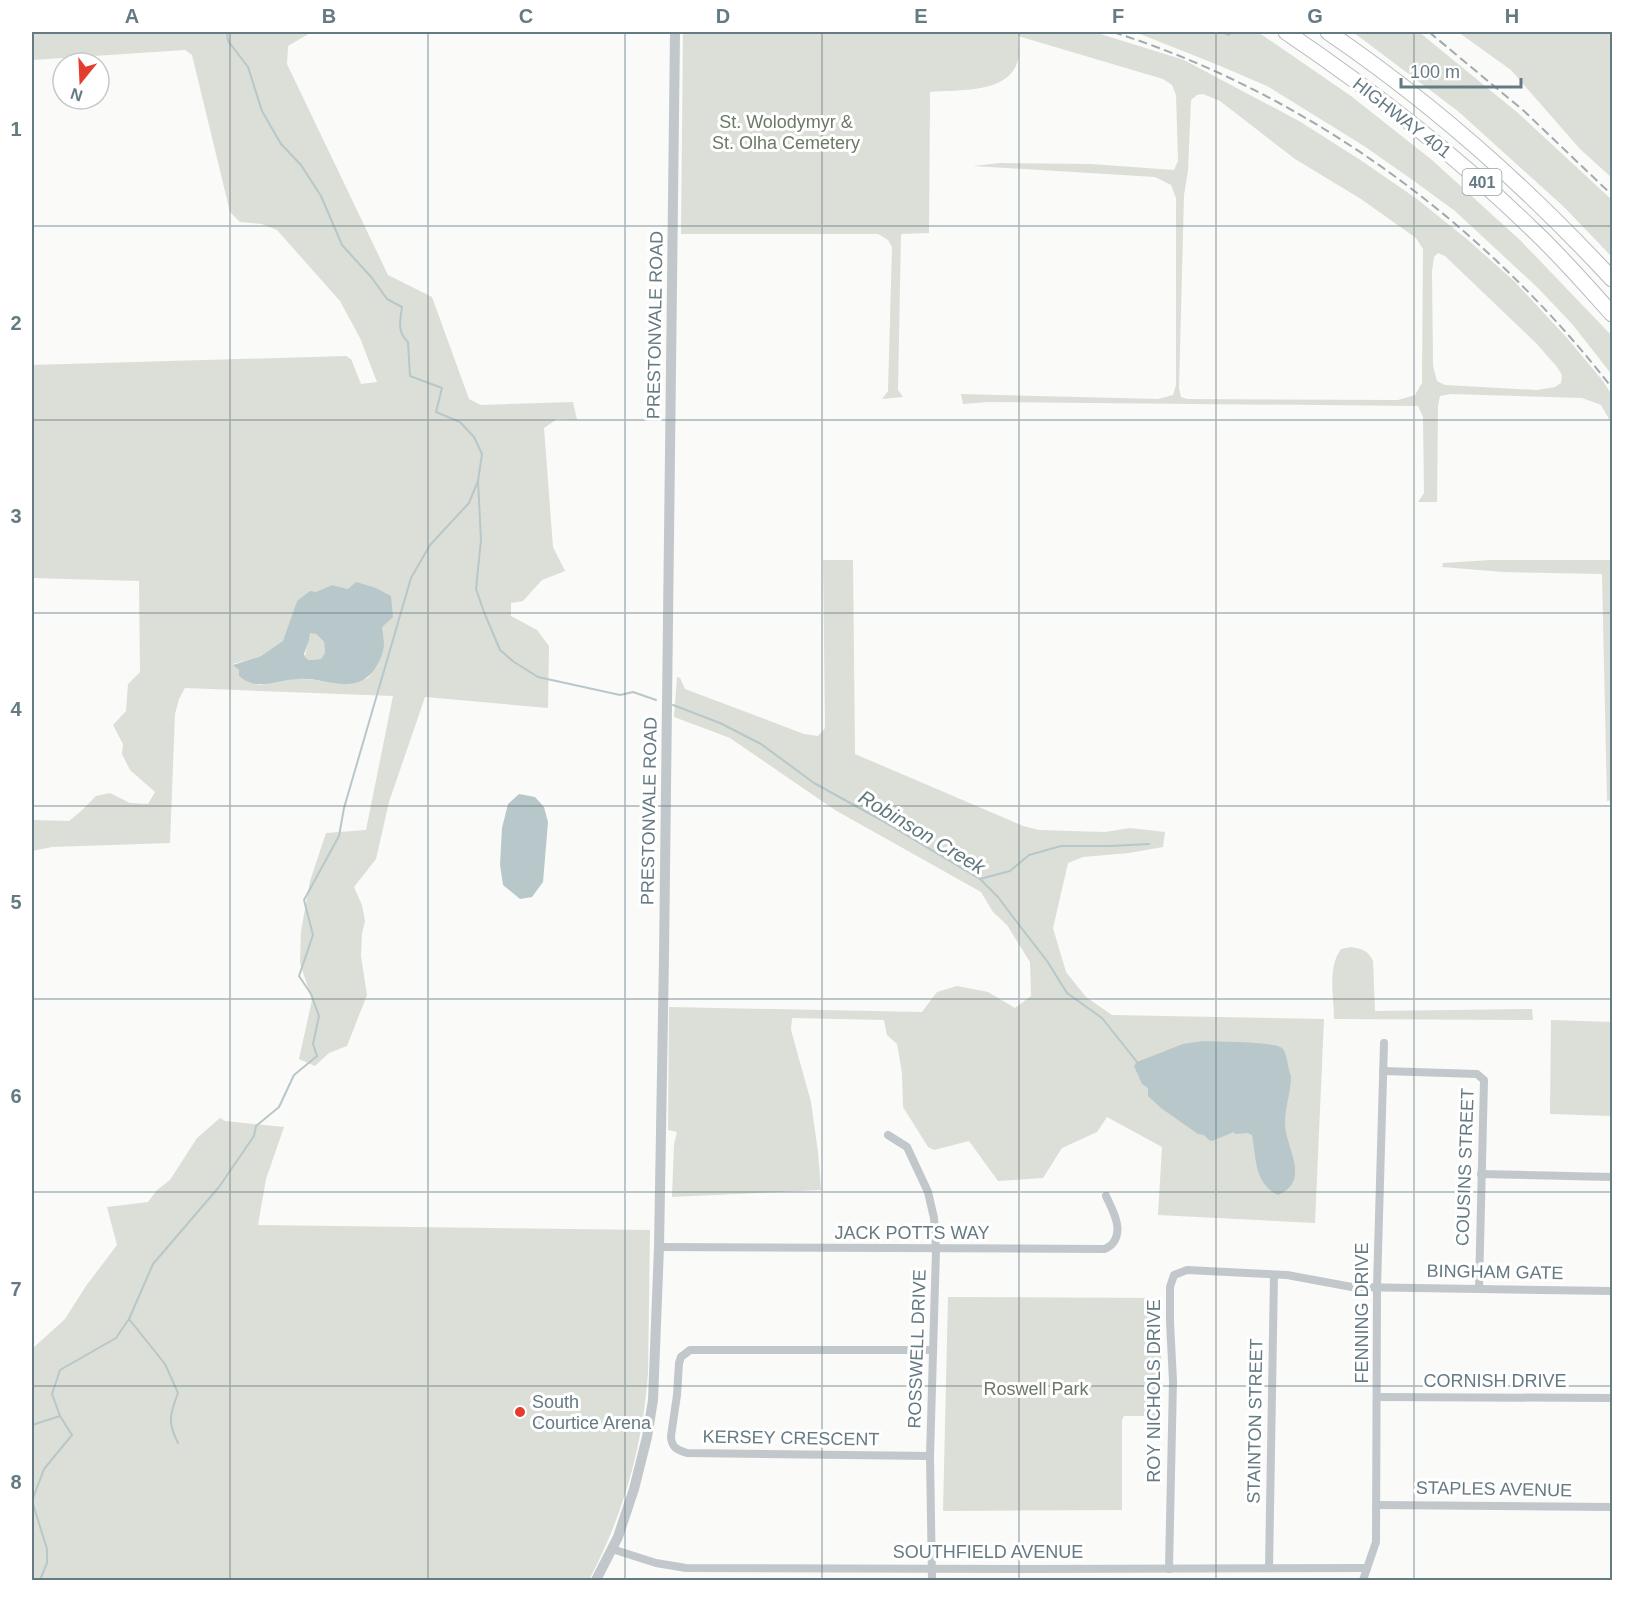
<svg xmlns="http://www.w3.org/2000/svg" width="1644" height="1612" font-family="Arial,sans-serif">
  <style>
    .green { fill: #dbdfd7; fill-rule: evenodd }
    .water { fill: #b8c7c9; fill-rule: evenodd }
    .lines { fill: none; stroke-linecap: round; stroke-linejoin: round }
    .stream { stroke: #b8c7c9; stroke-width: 2 }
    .motorway-casing { stroke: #b4babd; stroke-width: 17 }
    .minor { stroke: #c1c7ca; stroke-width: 8 }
    .tertiary { stroke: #c1c7ca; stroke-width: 10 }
    .motorway { stroke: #fff; stroke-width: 15 }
    .rail { stroke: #a0abaf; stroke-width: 2; stroke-dasharray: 9 4.5; stroke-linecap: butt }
    .grid { fill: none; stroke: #657a83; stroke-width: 1.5; stroke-opacity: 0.55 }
    .poi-dot { fill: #e33d2f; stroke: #fff; stroke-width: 2 }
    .labels { text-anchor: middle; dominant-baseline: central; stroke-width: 6; stroke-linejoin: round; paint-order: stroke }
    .shield { fill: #fff; stroke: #93a2a8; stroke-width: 1.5 }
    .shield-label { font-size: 16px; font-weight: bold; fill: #657a83 }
    .street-label { font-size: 18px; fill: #657a83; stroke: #fff }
    .park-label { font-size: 18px; fill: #6b7a64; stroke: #fff }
    .poi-label { font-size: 18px; fill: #657a83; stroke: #fff; text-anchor: start }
    .water-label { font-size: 20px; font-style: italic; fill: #60787c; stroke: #fff }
    .neatline { fill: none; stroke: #657a83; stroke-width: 2 }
    .grid-label { font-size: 20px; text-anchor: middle; font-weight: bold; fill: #657a83 }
  </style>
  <rect width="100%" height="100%" fill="#fafaf8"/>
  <g class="green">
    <path d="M52,32h273l-15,1 -22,13 -1,18 101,211 44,22 37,102 12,6 92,-3 4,18 -20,-1 -13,9 9,119 12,24 -23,9 -19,21 -12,2v13l26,14 12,16 -1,62 -123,-11 -36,105 -13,57 -22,28 8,18 3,16 -3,13 -1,22 6,39 -20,51 -18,7 -14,13 -16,-7 13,-59 -12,-37 1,-32 9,-50 16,-48 40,-3 27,-134 -208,-8 -6,11 -4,15 -5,129 -118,4 -20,4v-31l37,1 12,-10 15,-15 14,-3 20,10 18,1 7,-12 -25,-22 -8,-16 1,-10 -10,-19 13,-14 2,-27 12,-12 -1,-91 -107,-3v-213l314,-9 5,3 10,25 16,-2 -17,-44 -20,-37 -63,-71 -15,-6 -22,-2 -10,-10 -38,-157 -7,-5 -153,10v-27zM332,585l16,4 34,38 2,18 -6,20 -10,13 -19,6 -51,-6 -38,7 -21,-9v-6l-6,-6 28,-8 23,-15 13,-40z"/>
    <path d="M683,32h411l90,28 115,61 63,40 55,38 51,41 46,41 53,57 36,43 9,14v29l-11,-19 -19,-7 -131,-4 -11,2 -2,10 -1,96h-19l6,-9 -1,-76 -5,-11 -430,-4 -25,2 -2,-10 197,5 15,-4 3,-10v-187l-5,-13 -16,-8 -182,-11 27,-3 91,1 83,6 4,-9 -2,-66 -4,-10 -9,-6 -145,-43c0,7 2,17 0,24 -9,35 -61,29 -88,32l-1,141 -28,1 -3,156 5,7 -21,2 6,-8 4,-144 -4,-7 -10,-6h-197zM1203,94l17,7 75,58 66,40 55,39 7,11 -1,134 -7,12 -17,5 -211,-1 -6,-2 -2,-9 5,-193 4,-24 3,-71 6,-5zM1438,253l7,3 91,87 21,24 5,8 -1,8 -6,4 -18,3 -92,-5 -8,-4 -4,-15 -1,-95 2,-14z"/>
    <path d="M1135,32h123l93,64 81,64 89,81 91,95v39l-39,-50 -34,-36 -84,-78 -41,-30 -50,-35 -97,-60 -49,-21z"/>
    <path d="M1353,32h66l99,81 94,87v57l-47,-49 -106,-96z"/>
    <path d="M1458,32h154v146l-32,-29 -69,-79z"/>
    <path d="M823,560h30l2,194 168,72 16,4 66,2 25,-4 35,4 -2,15 -34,6 -46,4 -15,6 -15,65 13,44 20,25 26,18 212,4 -9,204 -157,-8 4,-68 -55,-30 -10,15 -35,16 -19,30 -45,3 -29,-40 -35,9 -6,-3 -25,-40 -1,-34 -5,-29 -10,-9 -3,-15 -92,-2 -1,12 20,72 7,50 3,38 -149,7 2,-53 3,-12 -9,-2 1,-123 253,5 15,-20 20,-6 31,6 27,16 16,-12 -1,-34 -23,-37 -14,-13 -12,-20 -146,-82 -105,-72 -56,-21 3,-40 3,1 5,11 119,45 14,2 7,-8z"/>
    <path d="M1491,560h121v240l-5,1 -5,-227 -99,-2 -61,-5 1,-4z"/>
    <path d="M310,632l6,2 8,8 1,11 -4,6 -12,1 -4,-3c0,-3 4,-22 5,-25z"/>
    <path d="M1351,947c11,2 17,3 22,14l2,50 157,-2 1,11 -199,-1c0,-22 -7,-51 7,-70z"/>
    <path d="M1551,1020l61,2v94l-62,-2z"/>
    <path d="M220,1118l5,3 59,6 -18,52 -8,46 392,5 -2,143c-5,73 -25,143 -59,207h-557v-231l33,-30 21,-33 31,-41 -10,-38 41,-5 9,-12 13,-10 27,-42z"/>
    <path d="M948,1297l211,1 3,85 -1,33h-37l-2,4v90l-179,1z"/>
  </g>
  <g class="water">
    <path d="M356,582l20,6 15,8 2,21 -11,10c1,6 2,13 2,19 -3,19 -15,37 -35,38 -16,1 -35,-7 -52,-5 -21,1 -39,13 -58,-3v-6l-6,-5 28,-9 22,-15 14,-40 13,-10 6,1 16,-7 16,4zM310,633l6,1 8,8 1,11 -4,6 -12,1 -4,-3 -1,-3 5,-14z"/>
    <path d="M519,794l16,3 9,10 4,15 -5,60 -11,15 -12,2 -17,-14 -3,-20 2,-37 6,-24z"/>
    <path d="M1203,1041c14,1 73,0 80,8 4,5 5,20 8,27 0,16 -6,31 -6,47 0,25 27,57 -7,72 -24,-11 -22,-39 -26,-60l-4,-2 -13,1 -1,-2 -22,9 -3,-1 -5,-5 -6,-1 -37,-26 -13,-12v-8l-6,-4 -8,-18 3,-4 46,-18z"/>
  </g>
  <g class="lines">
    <g class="stream">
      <path d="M227,32l1,9 20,26 14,44 19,33 20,21 20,31 21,49 30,33 15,21 15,8c-2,14 -5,25 6,35l2,34 32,12 -6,24 24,10 14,15 8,17 -4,27 3,59 -5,49 8,23 16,38 14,12 24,15 82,18 13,-3 23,8"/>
      <path d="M1222,32l7,3 2,-3"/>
      <path d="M673,705l47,18 41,21 53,39 67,37 99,59 18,18 15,20 34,44 20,32 35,25 35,44"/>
      <path d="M980,879l30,-8 19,-16 32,-9h50l38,-2"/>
      <path d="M129,1319l36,45 13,29c-8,21 -11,29 0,50"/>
      <path d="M32,1425l28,-9"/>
      <path d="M40,1580l7,-17v-14l-15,-48 12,-32 28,-34 -12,-19 -8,-22 8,-24 56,-32 13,-19 24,-55 66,-77 35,-51 2,-10 23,-19 15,-32 23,-19 -4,-12 6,-28 -8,-22 -12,-18 14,-41 -9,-35 35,-64 5,-28 67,-230 19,-33 39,-42 9,-22"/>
    </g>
    <defs>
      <g id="motorway">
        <path d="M1286,32c87,59 170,123 245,196 29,27 55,57 81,86"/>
        <path d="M1328,32c104,71 199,155 284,247"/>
      </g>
    </defs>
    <use href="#motorway" class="motorway-casing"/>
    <g class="minor">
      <path d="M1383,1071l94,3 7,6 -5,208"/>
      <path d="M888,1135l19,12 21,45 6,26 2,32 -6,206 2,124"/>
      <path d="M1481,1174l131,3"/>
      <path d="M659,1247l446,2c3,-2 6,-3 8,-6 11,-14 -1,-34 -7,-47"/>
      <path d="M1378,1397l234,1"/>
      <path d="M930,1456l-243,-3c-10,-3 -16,-6 -16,-17l6,-41 2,-32 2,-6 9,-7h243"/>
      <path d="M1376,1505l236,2"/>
      <path d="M612,1549l44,14 30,5 345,1 336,-1"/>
      <path d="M1269,1568l5,-293"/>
      <path d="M1169,1569l4,-188 -3,-59v-35l4,-12 13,-5 100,5 65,12 260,4"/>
      <path d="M1363,1580l13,-38 1,-255 7,-244"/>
    </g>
    <path class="tertiary" d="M596,1580l22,-43 16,-48 13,-52 6,-37 6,-153 5,-291 11,-924"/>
    <use href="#motorway" class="motorway"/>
    <g class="rail">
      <path d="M1113,32c198,63 373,193 499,356"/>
      <path d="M1429,32l95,79 88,84"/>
    </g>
  </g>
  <path class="grid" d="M230,32v1548M428,32v1548M625,32v1548M822,32v1548M1019,32v1548M1216,32v1548M1414,32v1548M32,226h1580M32,420h1580M32,613h1580M32,806h1580M32,999h1580M32,1192h1580M32,1386h1580"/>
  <circle class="poi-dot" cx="520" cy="1412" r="6"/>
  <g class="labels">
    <rect class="shield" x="1462.5" y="169" width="39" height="26" rx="4.5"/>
    <g class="shield-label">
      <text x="1482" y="182">401</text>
    </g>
    <g class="street-label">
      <text transform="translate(1402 118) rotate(38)">HIGHWAY 401</text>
      <text transform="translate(655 325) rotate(-89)">PRESTONVALE ROAD</text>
      <text transform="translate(649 811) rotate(-89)">PRESTONVALE ROAD</text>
      <text transform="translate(1465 1167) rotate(-88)">COUSINS STREET</text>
      <text x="912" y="1233">JACK POTTS WAY</text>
      <text transform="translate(1495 1272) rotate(1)">BINGHAM GATE</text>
      <text transform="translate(1362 1313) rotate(-90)">FENNING DRIVE</text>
      <text transform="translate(917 1349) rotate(-88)">ROSSWELL DRIVE</text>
      <text x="1495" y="1381">CORNISH DRIVE</text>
      <text transform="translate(1154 1391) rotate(-90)">ROY NICHOLS DRIVE</text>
      <text transform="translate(1255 1421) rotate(-89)">STAINTON STREET</text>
      <text transform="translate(791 1438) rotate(1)">KERSEY CRESCENT</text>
      <text transform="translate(1494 1489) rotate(1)">STAPLES AVENUE</text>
      <text x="988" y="1552">SOUTHFIELD AVENUE</text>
    </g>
    <g class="park-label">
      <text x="786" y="122">St. Wolodymyr &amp;<tspan x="786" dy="21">St. Olha Cemetery</tspan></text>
      <text x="1036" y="1389">Roswell Park</text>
    </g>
    <g class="poi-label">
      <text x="532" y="1402">South<tspan x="532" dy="21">Courtice Arena</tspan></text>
    </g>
    <g class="water-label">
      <text transform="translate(922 832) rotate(31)">Robinson Creek</text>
    </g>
  </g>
  <rect width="1644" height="1612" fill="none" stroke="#ffffff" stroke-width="66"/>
  <g transform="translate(81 81) rotate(198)"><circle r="28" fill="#ffffff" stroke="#c1cacd" stroke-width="1.5"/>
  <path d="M0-4.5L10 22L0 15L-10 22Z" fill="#e33d2f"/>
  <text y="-9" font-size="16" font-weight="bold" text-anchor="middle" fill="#657a83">N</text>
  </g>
  <path d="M1401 78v9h120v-9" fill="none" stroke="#657a83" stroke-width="3"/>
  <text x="1410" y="78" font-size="18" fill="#657a83" stroke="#ffffff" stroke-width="4.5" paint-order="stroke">100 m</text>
  <rect x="33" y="33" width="1578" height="1546" class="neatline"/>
  <g class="grid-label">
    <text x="132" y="23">A</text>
    <text x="329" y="23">B</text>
    <text x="526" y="23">C</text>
    <text x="723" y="23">D</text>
    <text x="921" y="23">E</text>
    <text x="1118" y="23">F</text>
    <text x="1315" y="23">G</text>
    <text x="1512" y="23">H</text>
    <text x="16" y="136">1</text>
    <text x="16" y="330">2</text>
    <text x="16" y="523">3</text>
    <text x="16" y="716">4</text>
    <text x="16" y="909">5</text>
    <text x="16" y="1103">6</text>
    <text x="16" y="1296">7</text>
    <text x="16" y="1489">8</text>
  </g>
</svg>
